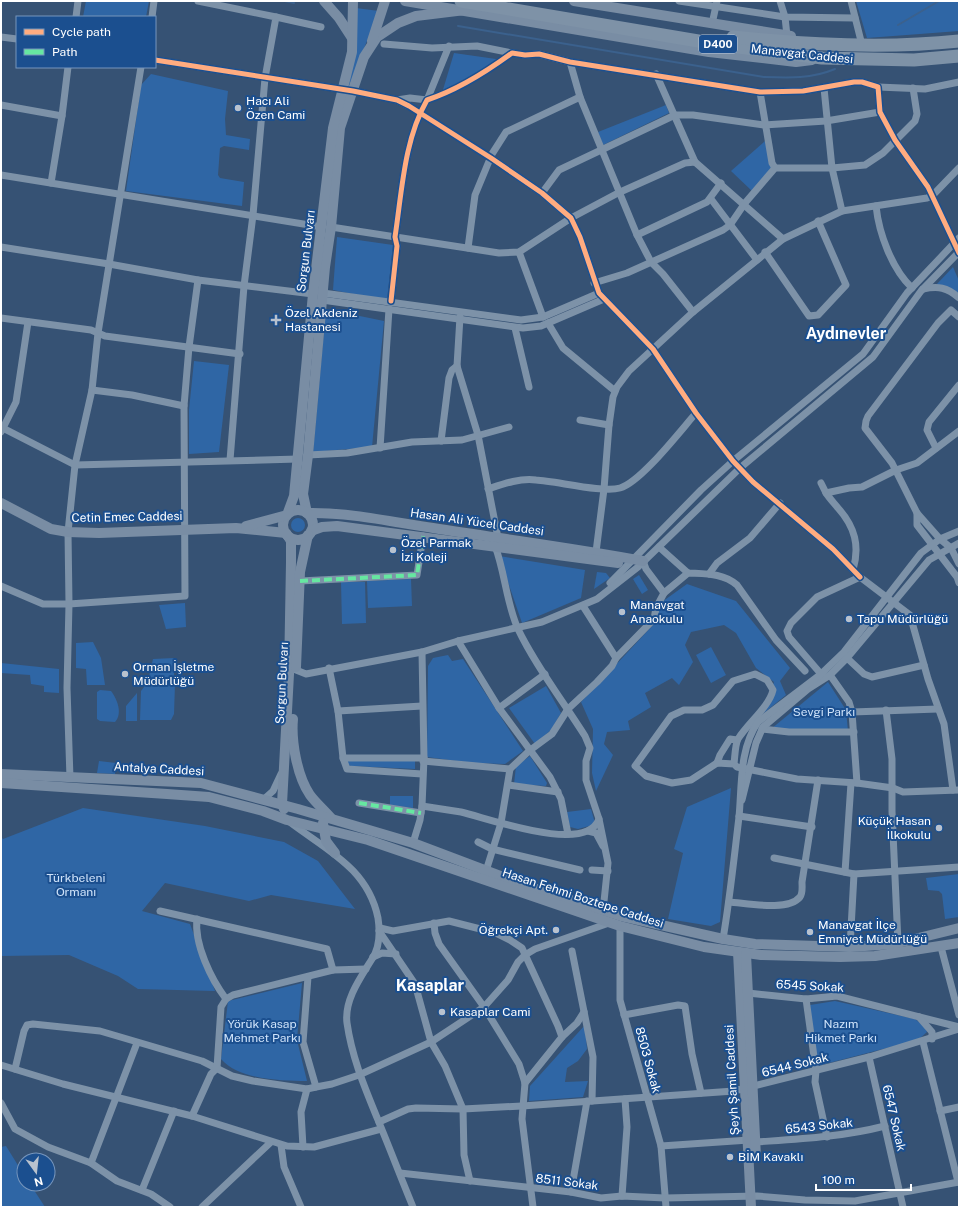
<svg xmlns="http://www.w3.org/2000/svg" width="960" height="1208" font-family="'Public Sans',sans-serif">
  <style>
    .green { fill: #2f66a5 }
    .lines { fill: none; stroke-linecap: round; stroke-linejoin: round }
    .stream { stroke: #3b618d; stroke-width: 2 }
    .street { stroke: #7d92a8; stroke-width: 7 }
    .secondary { stroke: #798da4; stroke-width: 10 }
    .highway { stroke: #7e92a7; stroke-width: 13 }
    .quiet { stroke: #66e7a1; stroke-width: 4; stroke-dasharray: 8 4; stroke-linecap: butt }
    .cycleway-casing { stroke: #1b4f8f; stroke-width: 8 }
    .cycleway { stroke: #ffac80; stroke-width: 5 }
    .poi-dot { fill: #b9c2ce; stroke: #1b4f8f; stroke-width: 1.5 }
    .labels { text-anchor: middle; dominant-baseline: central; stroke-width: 4; stroke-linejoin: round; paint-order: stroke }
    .shield { fill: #1b4f8f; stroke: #bbcadd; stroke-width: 1 }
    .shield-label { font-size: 11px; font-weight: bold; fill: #fff }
    .street-label { font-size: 12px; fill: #fff; stroke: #1b4f8f }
    .poi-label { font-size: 12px; fill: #fff; stroke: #1b4f8f; text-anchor: start }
    .park-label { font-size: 12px; fill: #cfe3fa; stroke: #1b4f8f }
    .district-label { font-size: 16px; font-weight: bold; fill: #fff; stroke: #1b4f8f }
  </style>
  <rect width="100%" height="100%" fill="#365274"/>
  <g class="green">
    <path d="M86,1h63l-3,16h-63z"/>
    <path d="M856,1h103v30l-92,7z"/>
    <path d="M356,8l23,3 -32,80z"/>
    <path d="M454,53l49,7 -61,33z"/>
    <path d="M151,74l77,17 -3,28 1,16 24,4 -1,11 -25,-4 -4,2 -2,27 2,3 24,4 -2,24 -116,-15 15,-106z"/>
    <path d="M666,105l3,8 -66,32 -5,-13z"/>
    <path d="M765,141l7,26 -20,24 -21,-20z"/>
    <path d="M337,237l56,8 -6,56 -54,-11z"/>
    <path d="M953,267l6,14v18l-23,-14z"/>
    <path d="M326,309l58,12 -12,126 -59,5z"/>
    <path d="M194,361l35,4 -10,87 -30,2v-44z"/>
    <circle cx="298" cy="525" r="7"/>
    <path d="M499,556l86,14 -4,28 -59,25z"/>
    <path d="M597,572l9,1 4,5 -16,11z"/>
    <path d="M639,575l9,15 -6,4 -9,-15z"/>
    <path d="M411,579l1,27 -44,2 -1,-27z"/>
    <path d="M341,582h24l1,41 -24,1z"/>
    <path d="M687,584l49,17 54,67 -10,13 6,14 -26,21 14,-34 -18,-14 -20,-35 -12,-8 -33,7 -6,13 8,17 -14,23 -7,-7 -27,15 6,14 -23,14 2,9 -23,2 -3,12 9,11 -17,36 -4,-18 1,-44 -12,-27 73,-78 5,-20z"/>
    <path d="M185,603l1,24 -20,2 -7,-24z"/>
    <path d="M93,642l8,16 4,27h-18l-1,-16 -10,-1v-25z"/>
    <path d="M711,647l15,28 -15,8 -15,-28z"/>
    <path d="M448,655l4,6 11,-2 60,92 -18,13 -33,-1 -45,-6 1,-91 5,-8z"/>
    <path d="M174,658v24l-26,-1 5,-22z"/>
    <path d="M1,663l58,6v24l-15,-1v-6l-13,-2 -1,-9 -29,-2z"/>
    <path d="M828,682l18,28 2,21 -77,-2z"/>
    <path d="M147,683l28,1 -1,30 -3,6h-31l1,-29z"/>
    <path d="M546,686l15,27 -10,17 -16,14 -26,-36z"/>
    <path d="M100,690l11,1c6,8 12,22 4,31l-15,-1 -3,-2v-27z"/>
    <path d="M137,693v28h-11v-15z"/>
    <path d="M530,756l17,27 -1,3 -32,-2 2,-18z"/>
    <path d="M99,761l17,2 -1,11 -18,-1z"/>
    <path d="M346,761h69v8l-64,-3 -3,-1z"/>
    <path d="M731,788l-11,134 -9,4 -43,-7 15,-66 -9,-4 13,-42z"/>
    <path d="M390,796h23v12l-23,-3z"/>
    <path d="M83,808l122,18 79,16 34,19 37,48 -84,-14 -22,6 -84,-18 -23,28 48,13 25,67 -77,-2 -20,-13 -49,-21 -68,1v-119l2,2z"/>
    <path d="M591,809l4,14 -2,2 -15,4 -8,-2 -3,-15z"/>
    <path d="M959,874v43l-14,2 -3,-25 -3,-3 -11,-1 -2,-12z"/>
    <path d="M302,983l-5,57 10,41c-25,0 -68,-1 -86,-22l7,-58z"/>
    <path d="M835,1001l80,18 9,7 3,6 -9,8 -101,26 -7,-61z"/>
    <path d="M585,1025l2,24 -9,12 -11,7 -2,14 23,-1 -5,16 -54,4 1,-15z"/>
    <path d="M6,1146l18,29v9h6l15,23h-44v-60z"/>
  </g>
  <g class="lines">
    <g class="stream">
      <path d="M285,1l9,2"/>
      <path d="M898,25l41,-24"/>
      <path d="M458,26l306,51c25,1 47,2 71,-8"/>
    </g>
    <g class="street">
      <path d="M198,1l78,16 -11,61 -12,137 -9,71 -14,174"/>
      <path d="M679,1l106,16 70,1"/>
      <path d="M780,1l5,16 2,19"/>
      <path d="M851,1l11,44"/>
      <path d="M76,17l2,-16"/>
      <path d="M152,17l2,-16"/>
      <path d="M276,17l45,10"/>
      <path d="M712,24l5,-23"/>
      <path d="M1,37l16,2"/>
      <path d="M384,44l48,4 45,-2 35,7"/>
      <path d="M155,60l198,31 44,9 12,6 82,52 51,35 29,25 9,19 19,56 54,56 43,64 37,48 20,21 80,67 27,28"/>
      <path d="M570,62l10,35 57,138 14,27 12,12 30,38"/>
      <path d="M656,74l39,88"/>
      <path d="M878,87l47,2 34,-7"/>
      <path d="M824,88l8,80 10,43"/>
      <path d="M760,92l12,71 3,5"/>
      <path d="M397,100l13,-2 17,2 22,-54"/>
      <path d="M1,105l61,11"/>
      <path d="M1,175l321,52"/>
      <path d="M51,183l11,-67 6,-49"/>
      <path d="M542,193l17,-23 116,-55h18l71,10 62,-4 54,-9"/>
      <path d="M711,199l46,61"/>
      <path d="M876,206c3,28 16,63 36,82"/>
      <path d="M331,227l168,26 20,-1 52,-34 47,-25 67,-30 10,-1 88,77"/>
      <path d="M637,235l70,-33 14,-19"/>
      <path d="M1,247l108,17 89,16 115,14"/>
      <path d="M468,248l7,-53 17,-41 14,-22 74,-35"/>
      <path d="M519,252l24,65"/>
      <path d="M765,252l44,64 9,-1 28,-30 -28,-64"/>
      <path d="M594,283l33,-10 96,-43 7,-5 15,-22 30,-35h57l33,-3 18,-12 32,-32 2,-7 -4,-26"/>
      <path d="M923,289c15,-3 24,-2 36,9"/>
      <path d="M323,293l198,27 22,-3 56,-24"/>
      <path d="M322,300l201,28 18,-2 63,-27"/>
      <path d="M391,301l6,-55 -2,-9c7,-46 9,-97 32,-137 31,-10 59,-28 85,-47l13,2 14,-1 31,8 190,30 43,-1 51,-9h8l16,5 2,25 15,28 33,47 31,66"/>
      <path d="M460,317l-3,49 21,69 20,103"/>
      <path d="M959,317l-8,-7 -13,13 -70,93 -2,5 -1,7 27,35 25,50 23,26 11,9 8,16"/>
      <path d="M1,318l90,12 14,6 135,18"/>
      <path d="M548,323l15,25 52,43"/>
      <path d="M515,328l14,59"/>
      <path d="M92,390l40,5 52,11"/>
      <path d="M580,420l29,5 -5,64 -8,63"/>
      <path d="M609,425l4,-28 4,-10 12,-16 64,-59 90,-73 59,-28 85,-13 5,-2 27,-28"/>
      <path d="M1,427l74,38 223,-6"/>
      <path d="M1,432l15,-30 12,-80"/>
      <path d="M441,441l8,-63 3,-8 5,-4"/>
      <path d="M380,448l9,-139"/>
      <path d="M936,448l-9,-18 2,-8 30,-37"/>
      <path d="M308,455l39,-2 65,-11 50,-2 47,-13"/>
      <path d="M821,483l5,10"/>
      <path d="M488,489c15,-5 31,-11 48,-9 20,1 67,13 84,8 21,-6 61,-58 76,-75"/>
      <path d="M917,513v12l40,52 2,6"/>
      <path d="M659,547l29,26c18,1 35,0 49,12l39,55 29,31"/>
      <path d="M643,561l3,8 18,24 24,-20"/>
      <path d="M853,570c7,-24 2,-43 -15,-62 -4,-5 -8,-9 -12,-15l23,-5 13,-1 34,-17 21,-7 42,-32"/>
      <path d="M709,574l8,-11 33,-25 30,-35"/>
      <path d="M300,581l117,-6 6,-39"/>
      <path d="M610,583l91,-93 32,-29 130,-107 44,-61 52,-55"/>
      <path d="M1,586l42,18h26l116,-8 -1,-190 5,-59 9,-67"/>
      <path d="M458,641l41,67 51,69 11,22 7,35"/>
      <path d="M616,658l38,-39 2,-11 8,-15"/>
      <path d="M847,658l17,16 8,3 52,-12"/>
      <path d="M329,668l9,43 5,47 4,11 75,5"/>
      <path d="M296,670l10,4 116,-22 36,-11 84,-19 55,-23 41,-32 102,-99 133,-111 48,-66 38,-39"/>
      <path d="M821,674l-32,-37 -2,-6 4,-8 26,-26 43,-20 50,38 18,64 16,45 9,66"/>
      <path d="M830,675l19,27 3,10 5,71"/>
      <path d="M499,708l46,-34"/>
      <path d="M886,710l6,49v52l6,132"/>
      <path d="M338,711l84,-5"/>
      <path d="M852,712l86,-3"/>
      <path d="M762,729l27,3h65"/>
      <path d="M343,758h81"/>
      <path d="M423,761l87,8"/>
      <path d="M717,763l3,-8 10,-16 7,1"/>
      <path d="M734,764c1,-8 1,-19 4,-25 10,-16 31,-32 35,-49l-6,-10 -12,-6 -22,7 -20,24 -11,5h-18l-13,6 -36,50 11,10 26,7 19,-3 26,-17 17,1 3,3 60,12 60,4 36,5 10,4 56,-2"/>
      <path d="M70,778l-3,-90 2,-84 -1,-72 7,-67 17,-75 6,-57 43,-266"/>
      <path d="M508,785l50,7"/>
      <path d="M264,799l9,-8 8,-17"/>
      <path d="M742,800l14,-57 7,-16 45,-38 22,-14 17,-17 82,-98 30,-17"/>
      <path d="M359,803l62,10"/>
      <path d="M422,806c13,2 26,4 39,6 27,6 125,43 138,7l-13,-39v-19l4,-13 -5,-12c-22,-35 -50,-71 -67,-107 -12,-27 -13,-57 -23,-83"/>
      <path d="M739,816l73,11"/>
      <path d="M599,819l9,44 -5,48"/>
      <path d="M291,823c37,28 77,46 87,95 2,13 2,29 -6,41 -11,18 -28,41 -25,64 5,35 18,65 31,97 12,29 23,58 35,87"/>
      <path d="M588,831l8,2 7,13"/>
      <path d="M478,842l14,7 88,21"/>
      <path d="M413,843l7,-23 2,-14 2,-48 -2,-106"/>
      <path d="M774,858l80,16 -4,73"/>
      <path d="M592,870l16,1"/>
      <path d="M486,871l15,-48 9,-54 19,-18 23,-17 16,-25 29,-27 15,-16 4,-8 -33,-52"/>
      <path d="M845,872l6,-89"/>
      <path d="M854,874l105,-7"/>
      <path d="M729,902c17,1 59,10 71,-5 3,-4 2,-10 2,-15l16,-102"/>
      <path d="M160,911l167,38 6,21 33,-1"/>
      <path d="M197,919c-3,25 14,60 29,80"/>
      <path d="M434,923l1,10 4,11 45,63 35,57 6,19 -3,36 11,88"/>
      <path d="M620,926v74l41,146 5,61"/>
      <path d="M380,928l13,3 56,-10 47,12 14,7 12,8 36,78 4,11"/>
      <path d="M379,931l36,53 16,58 14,24 18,43 1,46 6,26"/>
      <path d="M723,939c7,-41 11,-81 16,-122 3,-31 0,-68 19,-95l63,-48 23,-22 77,-99 19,-14 19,-8"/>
      <path d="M941,947l18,68"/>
      <path d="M572,951l21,106 -1,44"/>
      <path d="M373,957l9,-4 14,1"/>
      <path d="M308,977l-5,65 13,45"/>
      <path d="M748,993l58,6 31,-3 122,31"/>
      <path d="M806,999l10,72 -1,11 12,55"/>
      <path d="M624,1015l54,-10 7,1 7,48 9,39"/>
      <path d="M919,1017l13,15v7"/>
      <path d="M923,1042l35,140"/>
      <path d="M869,1057l34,150"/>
      <path d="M1,1065l62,19 129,32 95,30 27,1 67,-18"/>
      <path d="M15,1069l9,-38 3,-6 6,-1 67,7 102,30 30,15 21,5 54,8 9,-2 16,-3 27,-9 72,-33 53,-35 24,-27 10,-18 7,-7 10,-6 74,-26"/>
      <path d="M525,1083l37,-46 15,-14 7,-11"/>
      <path d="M1,1103l14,26 33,18 43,16 26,18 34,13 19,13"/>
      <path d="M940,1111l19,-4"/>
      <path d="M192,1116l19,-42 6,-6 4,-61 5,-8 7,-4 100,-25"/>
      <path d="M379,1122l29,-13 8,-1 47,1 59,-3 212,-15 135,-34 90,-28"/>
      <path d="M756,1142c43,-3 86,-5 129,-16"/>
      <path d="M281,1145l3,22 17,40"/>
      <path d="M661,1146l88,-6"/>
      <path d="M303,1147l-2,-35 6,-23"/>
      <path d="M91,1163l46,-120"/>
      <path d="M400,1173l171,19 30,6 21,-2 43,2 92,-2 48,4 50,1 104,-19"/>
      <path d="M142,1190l32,-79"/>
      <path d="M571,1192l16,-91"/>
      <path d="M622,1196l5,-69 -2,-28"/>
      <path d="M202,1207l68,-64"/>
    </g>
    <g class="secondary">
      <path d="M324,1l15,17 13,20"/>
      <path d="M405,1l304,51 87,10 16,-2"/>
      <path d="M574,1l217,35"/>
      <path d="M465,10l-49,6 -18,7 -21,14 -13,20 -24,71 -9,99 -6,40 -17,188 -5,39 4,19c41,-1 86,9 126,15 70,11 141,20 210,33"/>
      <path d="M372,41l13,-40"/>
      <path d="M1,503l50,26 17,3 31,1 137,-5 50,5 5,8v21l-2,112 -7,130 2,5"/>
      <circle cx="298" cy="525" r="15"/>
      <path d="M246,526l41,-11 7,-19 19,-202 20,-166 19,-76 1,-51"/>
      <path d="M311,531l11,-4 15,-1 281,37"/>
      <path d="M296,667l4,-95 8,-37"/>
      <path d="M293,719c-2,22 4,57 17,76 6,8 14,15 21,23"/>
      <path d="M1,774l200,9 97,26 115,34 111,42 97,31 102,23 32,5 95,3 44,-3 65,-16"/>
      <path d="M1,783l166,11 42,3 54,14 24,9 81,20 252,86 84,21 57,8 79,2 35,-1 84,-13"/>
      <path d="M323,823l3,18 9,12"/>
      <path d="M738,952l13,255"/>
      <path d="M746,954l10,203"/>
    </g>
    <g class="highway">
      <path d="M461,1l255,43 106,14 92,2 45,-4"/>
      <path d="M733,37c75,8 151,12 226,4"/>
    </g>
    <g class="quiet">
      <path d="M300,581l117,-6 6,-39"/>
      <path d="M359,803l62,10"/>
    </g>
    <defs>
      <g id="cycleway">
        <path d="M155,60l198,31 44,9 12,6 82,52 51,35 29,25 9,19 19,56 54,56 43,64 37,48 20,21 80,67 27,28"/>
        <path d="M391,301l6,-55 -2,-9c7,-46 9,-97 32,-137 31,-10 59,-28 85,-47l13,2 14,-1 31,8 190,30 43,-1 51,-9h8l16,5 2,25 15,28 33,47 31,66"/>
      </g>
    </defs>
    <use href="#cycleway" class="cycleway-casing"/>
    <use href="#cycleway" class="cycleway"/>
  </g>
  <g class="poi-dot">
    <circle cx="238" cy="108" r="4"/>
    <path d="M274 314h4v4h4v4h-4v4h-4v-4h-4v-4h4z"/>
    <circle cx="393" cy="550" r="4"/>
    <circle cx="622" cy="612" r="4"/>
    <circle cx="849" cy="619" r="4"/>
    <circle cx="125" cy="674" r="4"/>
    <circle cx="939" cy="828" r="4"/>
    <circle cx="556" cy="930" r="4"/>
    <circle cx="810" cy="932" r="4"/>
    <circle cx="442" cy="1012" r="4"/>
    <circle cx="730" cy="1157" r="4"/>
  </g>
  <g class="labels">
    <rect class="shield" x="699" y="35" width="38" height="18" rx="3"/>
    <g class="shield-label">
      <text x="718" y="44">D400</text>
    </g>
    <g class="street-label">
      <text transform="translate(802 54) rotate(6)">Manavgat Caddesi</text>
      <text transform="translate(306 251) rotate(-83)">Sorgun Bulvarı</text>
      <text transform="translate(127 517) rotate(-1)">Cetin Emec Caddesi</text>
      <text transform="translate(477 522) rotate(8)">Hasan Ali Yücel Caddesi</text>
      <text transform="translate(282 683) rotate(-87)">Sorgun Bulvarı</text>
      <text transform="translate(159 769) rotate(3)">Antalya Caddesi</text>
      <text transform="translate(583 898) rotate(18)">Hasan Fehmi Boztepe Caddesi</text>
      <text transform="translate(810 986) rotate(3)">6545 Sokak</text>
      <text transform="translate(648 1060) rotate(75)">8503 Sokak</text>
      <text transform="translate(795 1065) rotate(-14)">6544 Sokak</text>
      <text transform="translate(732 1080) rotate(-93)">Şeyh Şamil Caddesi</text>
      <text transform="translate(894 1118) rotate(77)">6547 Sokak</text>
      <text transform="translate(819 1126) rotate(-6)">6543 Sokak</text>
      <text transform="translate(567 1182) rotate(7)">8511 Sokak</text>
    </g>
    <g class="poi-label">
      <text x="246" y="101">Hacı Ali<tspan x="246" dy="14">Özen Cami</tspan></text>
      <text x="285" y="313">Özel Akdeniz<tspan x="285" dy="14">Hastanesi</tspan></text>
      <text x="401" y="543">Özel Parmak<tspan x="401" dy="14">İzi Koleji</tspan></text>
      <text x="630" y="605">Manavgat<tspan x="630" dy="14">Anaokulu</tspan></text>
      <text x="857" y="619">Tapu Müdürlüğü</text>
      <text x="133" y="667">Orman İşletme<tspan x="133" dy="14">Müdürlüğü</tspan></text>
      <text x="931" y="821" text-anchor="end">Küçük Hasan<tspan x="931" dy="14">İlkokulu</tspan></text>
      <text x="818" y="925">Manavgat İlçe<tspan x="818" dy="14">Emniyet Müdürlüğü</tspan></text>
      <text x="548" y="930" text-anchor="end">Öğrekçi Apt.</text>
      <text x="450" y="1012">Kasaplar Cami</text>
      <text x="738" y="1157">BİM Kavaklı</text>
    </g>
    <g class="park-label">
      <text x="824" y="712">Sevgi Parkı</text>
      <text x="76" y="878">Türkbeleni<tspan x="76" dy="14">Ormanı</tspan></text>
      <text x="262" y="1024">Yörük Kasap<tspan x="262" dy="14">Mehmet Parkı</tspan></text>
      <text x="841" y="1024">Nazım<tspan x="841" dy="14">Hikmet Parkı</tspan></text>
    </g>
    <g class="district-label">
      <text x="846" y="333">Aydınevler</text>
      <text x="430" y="985">Kasaplar</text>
    </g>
  </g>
  <rect width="960" height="1208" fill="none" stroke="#ffffff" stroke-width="4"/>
  <rect x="16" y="16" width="140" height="52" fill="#1b4f8f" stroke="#7695bc"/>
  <rect x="24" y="29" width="20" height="6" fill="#ffac80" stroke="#7695bc"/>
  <text x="52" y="36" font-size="12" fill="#ffffff">Cycle path</text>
  <rect x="24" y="49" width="20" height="6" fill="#66e7a1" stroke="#7695bc"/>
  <text x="52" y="56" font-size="12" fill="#ffffff">Path</text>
  <g transform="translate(36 1172) rotate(165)"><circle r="19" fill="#1b4f8f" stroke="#7695bc"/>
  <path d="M0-3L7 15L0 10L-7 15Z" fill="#b9c2ce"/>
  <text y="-6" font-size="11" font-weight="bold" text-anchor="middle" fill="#ffffff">N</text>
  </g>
  <path d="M816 1184v6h95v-6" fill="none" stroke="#ffffff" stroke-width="2"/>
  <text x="822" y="1184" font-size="12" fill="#ffffff" stroke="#1b4f8f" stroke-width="3" paint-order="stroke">100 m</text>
</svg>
